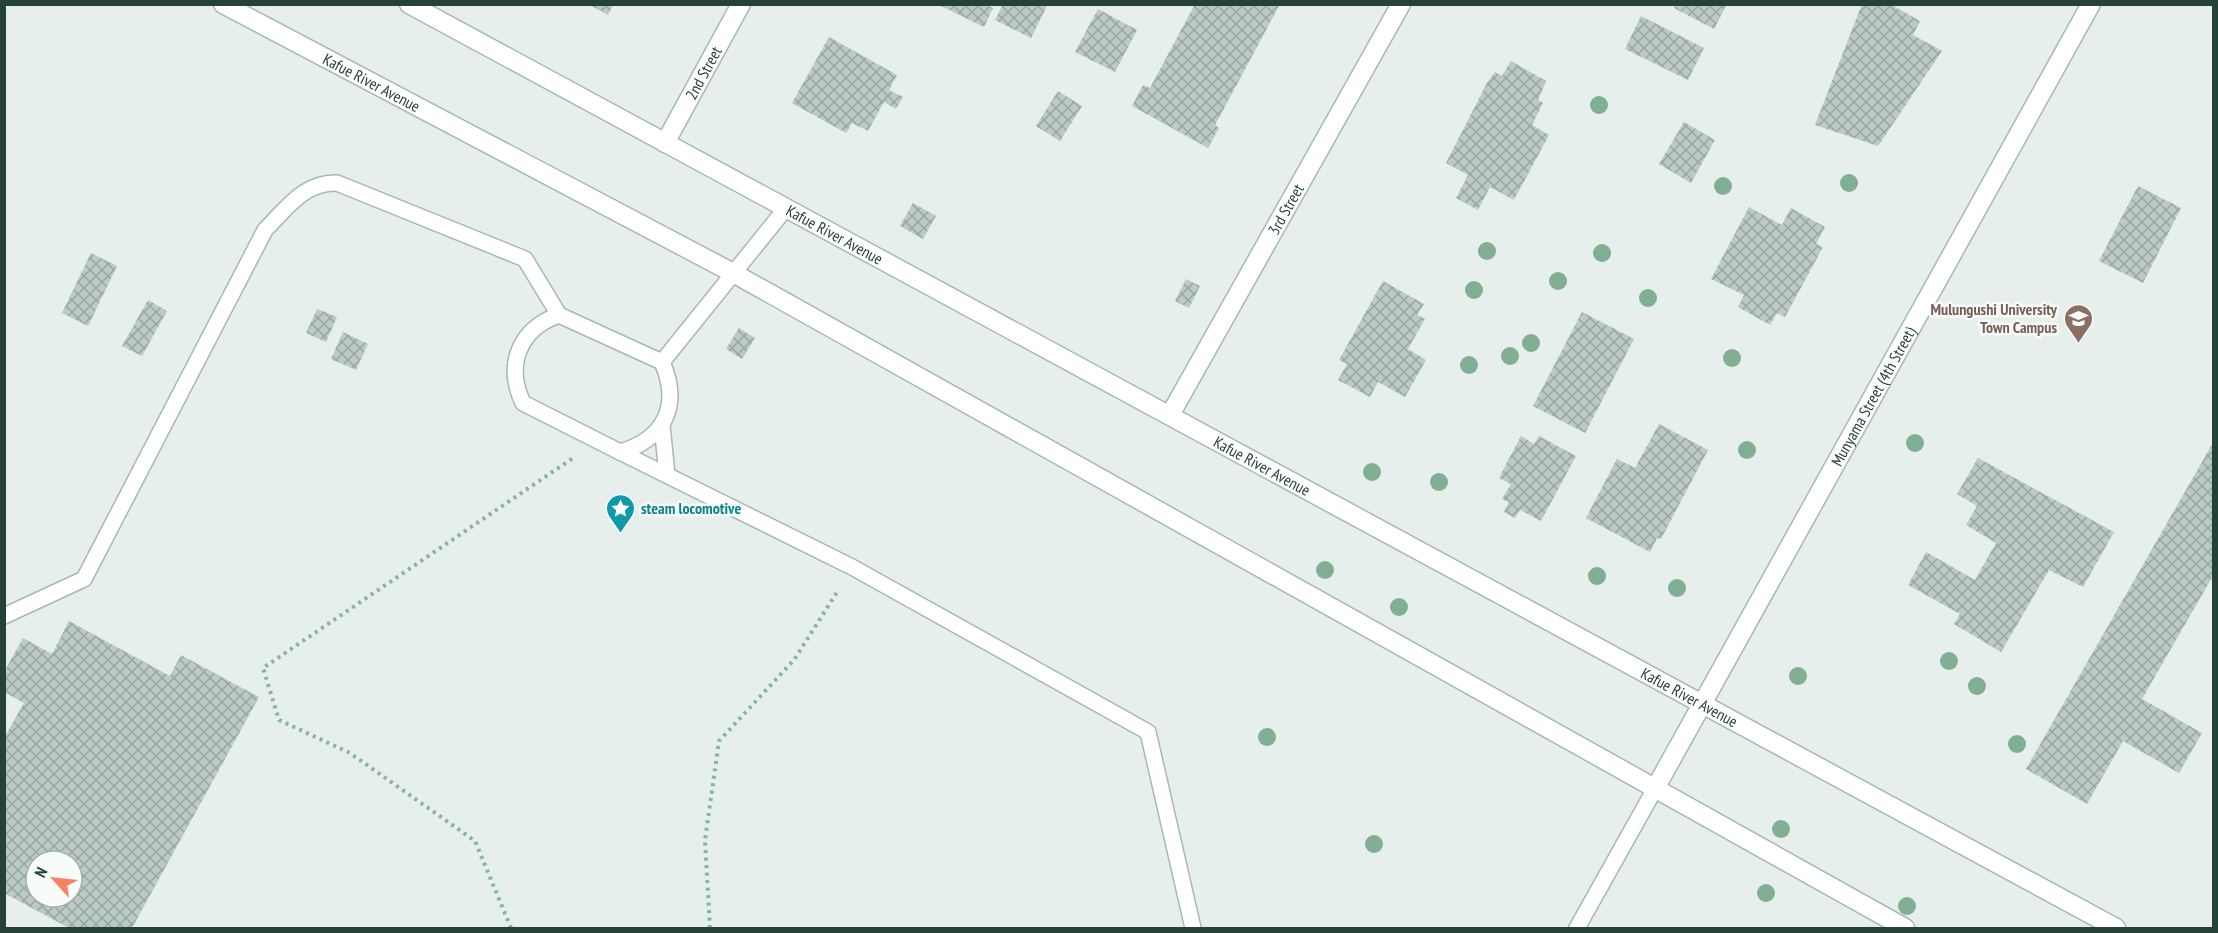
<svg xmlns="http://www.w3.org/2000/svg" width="2218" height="933" font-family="'PT Sans Narrow',sans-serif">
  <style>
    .building { fill: url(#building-cross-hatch); fill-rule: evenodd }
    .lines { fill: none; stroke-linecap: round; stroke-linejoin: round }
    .service-casing { stroke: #a8b8b2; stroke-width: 18 }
    .minor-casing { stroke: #a8b8b2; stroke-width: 21 }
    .path { stroke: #86b3a5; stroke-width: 4; stroke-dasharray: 3 4.5; stroke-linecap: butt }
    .service { stroke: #fff; stroke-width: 15 }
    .minor { stroke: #fff; stroke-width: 18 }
    .tree { fill: #80af93 }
    .labels { text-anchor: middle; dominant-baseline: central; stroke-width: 5; stroke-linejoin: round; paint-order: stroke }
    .street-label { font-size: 16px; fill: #24423a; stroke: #f7fbf9 }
    .education-label { font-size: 16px; font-weight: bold; fill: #785e54; stroke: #f7fbf9; text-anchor: end }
    .culture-label { font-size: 16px; font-weight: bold; fill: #0d838f; stroke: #f7fbf9; text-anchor: start }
  </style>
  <defs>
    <pattern id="building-cross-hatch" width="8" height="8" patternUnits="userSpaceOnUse" patternTransform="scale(1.5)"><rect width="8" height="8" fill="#bbcac4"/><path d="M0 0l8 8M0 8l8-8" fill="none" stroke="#98a6a0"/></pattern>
  </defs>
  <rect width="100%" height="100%" fill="#e6efeb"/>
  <g class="building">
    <path d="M588,4h26l-6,11z"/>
    <path d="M937,4h48l8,4 -9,19z"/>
    <path d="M1003,4h45l-17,34 -36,-18z"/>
    <path d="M1195,4h85l-65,121 4,3 -11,20 -76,-42 11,-21 7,3z"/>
    <path d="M1676,4h51l-13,25 -40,-21z"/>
    <path d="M1862,4h28l30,17 -7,14 29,16 -64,95 -63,-21z"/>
    <path d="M1098,9l39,21 -22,42 -40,-20z"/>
    <path d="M1641,16l63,32 -16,32 -63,-31z"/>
    <path d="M829,37l68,38 -8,15 14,7 -7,12 -12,-7 -16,29 -16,-8 -6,10 -54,-30z"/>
    <path d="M1511,61l35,20 -8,19 5,3 -11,22 17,10 -35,65 -24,-13 -12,23 -22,-12 12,-23 -22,-12 41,-80 8,-11 7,4z"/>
    <path d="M1058,91l24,15 -22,35 -24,-15z"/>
    <path d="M1684,122l31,18 -24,43 -32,-19z"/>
    <path d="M2138,186l43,22 -38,75 -44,-22z"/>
    <path d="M913,203l23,13 -13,23 -23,-13z"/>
    <path d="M1749,207l33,18 9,-17 34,19 -9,17 7,3 -38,70 -8,-4 -7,12 -32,-18 6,-12 -33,-16z"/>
    <path d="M91,253l26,13 -29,60 -26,-13z"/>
    <path d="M1186,279l14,7 -11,22 -14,-7z"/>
    <path d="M1383,281l41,23 -7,11 8,4 -17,30 18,11 -21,37 -27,-15 -8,15 -32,-17 9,-16 -8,-4z"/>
    <path d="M148,300l19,11 -25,45 -20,-10z"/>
    <path d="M317,309l20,8 -11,25 -20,-9z"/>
    <path d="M1582,312l52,27 -49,94 -52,-27z"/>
    <path d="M739,328l16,10 -13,21 -16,-10z"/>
    <path d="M343,332l25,12 -12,26 -25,-11z"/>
    <path d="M1659,424l49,26 -47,89 -4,-1 -7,14 -64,-34 31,-59 18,9z"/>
    <path d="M1521,436l13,8 5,-8 37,20 -35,65 -21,-11 -5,8 -11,-6 5,-10 -7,-3 9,-15 -12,-6z"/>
    <path d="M2214,441v133l-72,125 60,34 -23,40 -56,-32 -36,63 -61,-35z"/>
    <path d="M1978,458l136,74 -31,55 -34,-17 -48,82 -47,-28 6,-10 -52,-29 18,-33 49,28 21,-37 -30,-18 11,-19 -20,-12z"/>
    <path d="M69,621l101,55 11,-21 78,42 -127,231h-63l-65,-35v-155l20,-35 -20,-11v-20l19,-34 29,16zM36,861h36v36h-36z"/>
  </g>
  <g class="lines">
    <defs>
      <g id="service">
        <path d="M662,362l124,-154"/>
        <path d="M662,425l5,50"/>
        <path d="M620,452l232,115 296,165 45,196"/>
        <path d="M4,616l80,-37 181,-349c22,-22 39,-48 72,-47l188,76 34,56 103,47c19,43 3,77 -42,90l-97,-49c-18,-38 -4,-74 36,-88"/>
        <path d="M1577,928l79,-141"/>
      </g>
      <g id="minor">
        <path id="s1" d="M223,4l512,270 1170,654"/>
        <path id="s2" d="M409,4l1707,924"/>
        <path id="s3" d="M665,143l76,-139"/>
        <path id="s4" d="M1170,415l231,-411"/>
        <path id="s5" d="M1656,787l435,-783"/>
      </g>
    </defs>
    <use href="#service" class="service-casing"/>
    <use href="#minor" class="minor-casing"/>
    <g class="path">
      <path d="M511,928l-36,-87 -125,-88 -71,-33 -16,-52 310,-210"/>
      <path d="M710,928l-5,-88 14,-99 75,-81 45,-71"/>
    </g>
    <use href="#service" class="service"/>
    <use href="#minor" class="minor"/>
  </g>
  <g class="tree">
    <circle cx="1599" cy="105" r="9"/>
    <circle cx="1849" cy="183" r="9"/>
    <circle cx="1723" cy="186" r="9"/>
    <circle cx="1487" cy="251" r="9"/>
    <circle cx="1602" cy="253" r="9"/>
    <circle cx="1558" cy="281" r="9"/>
    <circle cx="1474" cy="290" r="9"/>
    <circle cx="1648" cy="298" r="9"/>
    <circle cx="1531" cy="343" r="9"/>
    <circle cx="1510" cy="356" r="9"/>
    <circle cx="1732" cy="358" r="9"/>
    <circle cx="1469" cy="365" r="9"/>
    <circle cx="1915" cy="443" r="9"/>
    <circle cx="1747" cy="450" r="9"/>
    <circle cx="1372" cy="472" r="9"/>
    <circle cx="1439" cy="482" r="9"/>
    <circle cx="1325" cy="570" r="9"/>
    <circle cx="1597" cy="576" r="9"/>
    <circle cx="1677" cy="588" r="9"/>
    <circle cx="1399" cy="607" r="9"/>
    <circle cx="1949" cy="661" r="9"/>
    <circle cx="1798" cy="676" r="9"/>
    <circle cx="1977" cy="686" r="9"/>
    <circle cx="1267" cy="737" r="9"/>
    <circle cx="2017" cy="744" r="9"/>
    <circle cx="1781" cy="829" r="9"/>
    <circle cx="1374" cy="844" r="9"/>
    <circle cx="1766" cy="893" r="9"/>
    <circle cx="1907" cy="906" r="9"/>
  </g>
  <defs>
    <symbol id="university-pin" viewBox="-11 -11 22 30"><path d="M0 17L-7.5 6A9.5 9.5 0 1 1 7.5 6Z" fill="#8d6e63" stroke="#f7fbf9"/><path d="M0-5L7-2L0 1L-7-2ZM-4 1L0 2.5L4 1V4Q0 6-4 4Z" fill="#fff"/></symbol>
    <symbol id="sight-pin" viewBox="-11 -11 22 30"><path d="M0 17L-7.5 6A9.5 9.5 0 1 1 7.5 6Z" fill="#0f9aa8" stroke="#f7fbf9"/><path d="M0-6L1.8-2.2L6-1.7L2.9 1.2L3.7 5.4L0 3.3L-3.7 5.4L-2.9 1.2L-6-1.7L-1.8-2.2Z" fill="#fff"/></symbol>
  </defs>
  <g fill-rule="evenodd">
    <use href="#university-pin" x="2062" y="302" width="33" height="45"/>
    <use href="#sight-pin" x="604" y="492" width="33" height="45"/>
  </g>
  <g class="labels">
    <g class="street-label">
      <text stroke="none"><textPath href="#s3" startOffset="80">2nd Street</textPath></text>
      <text stroke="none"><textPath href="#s1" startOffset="168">Kafue River Avenue</textPath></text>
      <text stroke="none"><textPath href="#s4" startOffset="236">3rd Street</textPath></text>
      <text stroke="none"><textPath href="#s2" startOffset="484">Kafue River Avenue</textPath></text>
      <text stroke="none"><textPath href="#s5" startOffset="447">Munyama Street (4th Street)</textPath></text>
      <text stroke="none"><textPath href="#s2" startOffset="970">Kafue River Avenue</textPath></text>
      <text stroke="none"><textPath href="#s2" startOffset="1456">Kafue River Avenue</textPath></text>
    </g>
    <g class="education-label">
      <text x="2057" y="309">Mulungushi University<tspan x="2057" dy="18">Town Campus</tspan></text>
    </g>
    <g class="culture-label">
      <text x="641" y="508">steam locomotive</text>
    </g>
  </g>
  <rect width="2218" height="933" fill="none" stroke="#24423a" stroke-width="12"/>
  <g transform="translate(54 879) rotate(297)"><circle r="28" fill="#f7fbf9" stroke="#a3b1ad" stroke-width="1.5"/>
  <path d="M0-4.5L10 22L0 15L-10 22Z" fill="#f4845f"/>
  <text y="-9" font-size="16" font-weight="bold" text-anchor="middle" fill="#24423a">N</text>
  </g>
</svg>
